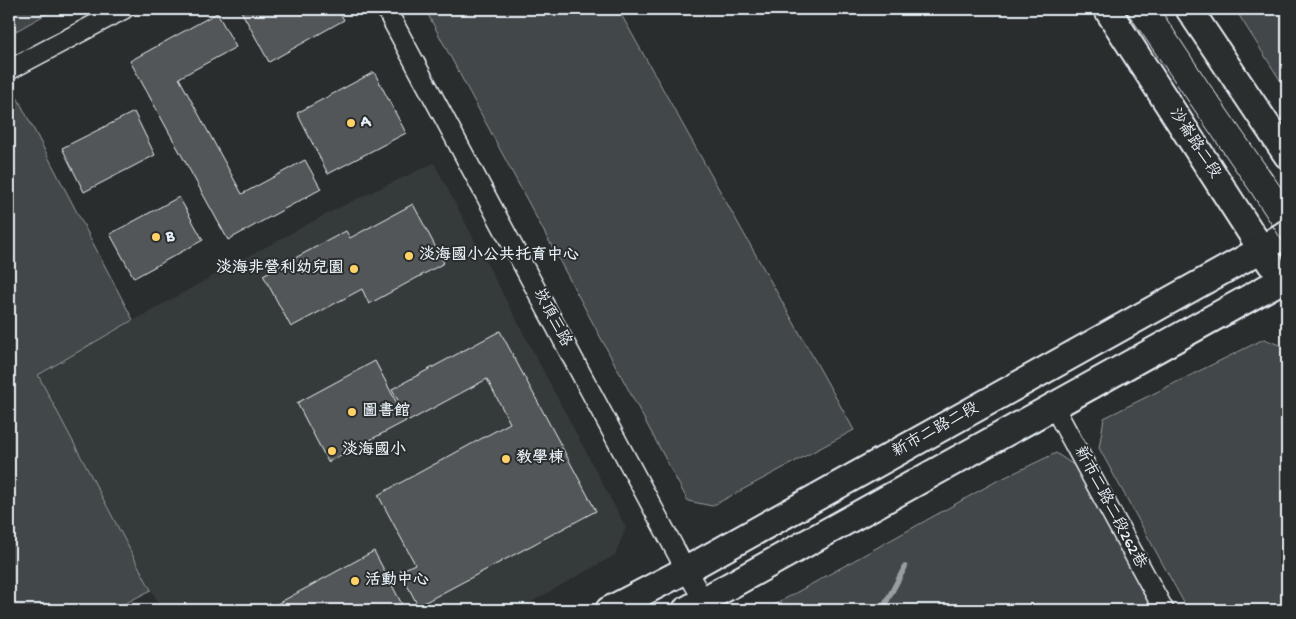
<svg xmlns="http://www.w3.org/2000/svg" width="1296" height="619" font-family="'Gochi Hand','LXGW WenKai TC',sans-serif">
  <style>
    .built { fill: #363a3b }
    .green { fill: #424648; stroke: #959ca0 }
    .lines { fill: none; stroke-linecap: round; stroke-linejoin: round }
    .stream { stroke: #989fa3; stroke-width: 5.5 }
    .building { fill: #535759; stroke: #e8f1f8 }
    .street-casing { stroke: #e8f1f8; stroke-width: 22 }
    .secondary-casing { stroke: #e8f1f8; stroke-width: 30 }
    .street { stroke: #2a2d2e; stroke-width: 19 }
    .secondary { stroke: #2a2d2e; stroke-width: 26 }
    .tram { stroke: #e8f1f8; stroke-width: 1 }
    .poi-dot { fill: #ffd166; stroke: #2a2d2e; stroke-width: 2 }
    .labels { text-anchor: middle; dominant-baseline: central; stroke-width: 4; stroke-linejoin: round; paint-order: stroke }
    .poi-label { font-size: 16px; font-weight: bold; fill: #e8f1f8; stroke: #2a2d2e; text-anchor: start }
    .street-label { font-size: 16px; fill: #e8f1f8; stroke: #2a2d2e }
  </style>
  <rect width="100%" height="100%" fill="#2a2d2e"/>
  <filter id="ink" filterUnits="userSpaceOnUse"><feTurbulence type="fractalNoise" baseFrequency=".02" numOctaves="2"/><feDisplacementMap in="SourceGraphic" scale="10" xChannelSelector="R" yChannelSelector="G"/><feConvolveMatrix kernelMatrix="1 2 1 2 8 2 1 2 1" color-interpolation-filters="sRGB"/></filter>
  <g filter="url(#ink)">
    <path class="built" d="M434,163l192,365 -11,27 -98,55h-355l-124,-235 187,-106 111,-60z"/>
    <g class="green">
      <path d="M9,9h46l-46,26z"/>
      <path d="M425,9h193l236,421 -142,76 -24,-5z"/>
      <path d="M1235,9h52v82z"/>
      <path d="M17,97l116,223 -95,55 113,215 -38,20h-104v-224l3,-2 -3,-6v-276z"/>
      <path d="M1264,339l23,9v262h-99l-89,-162 5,-30z"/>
      <path d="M1056,453l19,13 78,144h-388l230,-128z"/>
    </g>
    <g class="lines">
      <path class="stream" d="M882,610l23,-43"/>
    </g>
    <g class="building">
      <path d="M240,9h98l6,11 -75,42z"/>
      <path d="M217,13l19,34 -57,31 63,116 63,-34 16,29 -93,51 -98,-179z"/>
      <path d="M374,72l32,61 -78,41 -31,-61z"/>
      <path d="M134,112l21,43 -71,37 -22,-44z"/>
      <path d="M179,197l24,43 -69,38 -24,-44z"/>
      <path d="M413,204l31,59 -75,41 -7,-15 -71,38 -28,-52 83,-44 4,7z"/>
      <path d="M500,331l96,180 -178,95 -18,-35 15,-7 -37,-69 132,-72 -23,-44 -78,42 -17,-32z"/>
      <path d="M375,361l31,60 -78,41 -31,-59z"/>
      <path d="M374,551l31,59h-139z"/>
    </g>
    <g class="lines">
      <defs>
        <g id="street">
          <path d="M386,9l300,561 18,31"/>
          <path d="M9,70l115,-61"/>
          <path d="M1054,407l110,203"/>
        </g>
        <g id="secondary">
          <path d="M1107,9l164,255"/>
          <path d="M1189,9l98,146"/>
          <path d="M609,610l77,-40 576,-321 25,-16"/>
          <path d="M686,610l601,-333"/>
        </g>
      </defs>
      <use href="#street" class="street-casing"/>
      <use href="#secondary" class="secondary-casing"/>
      <use href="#street" class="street"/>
      <use href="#secondary" class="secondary"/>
      <g class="tram">
        <path d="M1125,9l125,182 37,57"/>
        <path d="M1160,9l48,73 79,114"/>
      </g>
    </g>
  </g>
  <g class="poi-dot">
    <circle cx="351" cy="123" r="5"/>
    <circle cx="156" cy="237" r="5"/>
    <circle cx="409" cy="256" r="5"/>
    <circle cx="354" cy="269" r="5"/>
    <circle cx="352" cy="412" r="5"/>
    <circle cx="332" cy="451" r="5"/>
    <circle cx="506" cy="459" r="5"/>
    <circle cx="355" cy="581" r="5"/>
  </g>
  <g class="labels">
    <g class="poi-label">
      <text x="361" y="123">A</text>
      <text x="166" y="237">B</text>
      <text x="419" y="256">淡海國小公共托育中心</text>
      <text x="344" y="269" text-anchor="end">淡海非營利幼兒園</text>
      <text x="362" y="412">圖書館</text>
      <text x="342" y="451">淡海國小</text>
      <text x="516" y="459">教學棟</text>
      <text x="365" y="581">活動中心</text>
    </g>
    <g class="street-label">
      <text transform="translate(1194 144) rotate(57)">沙崙路二段</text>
      <text transform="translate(551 318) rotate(62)">崁頂三路</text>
      <text transform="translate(936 431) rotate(-29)">新市二路二段</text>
      <text transform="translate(1109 508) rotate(62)">新市二路二段262巷</text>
    </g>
  </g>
  <rect width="1296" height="619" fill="none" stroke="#2a2d2e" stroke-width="30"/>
  <rect x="15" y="15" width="1266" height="589" fill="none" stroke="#e8f1f8" stroke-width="2" filter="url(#ink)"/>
</svg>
